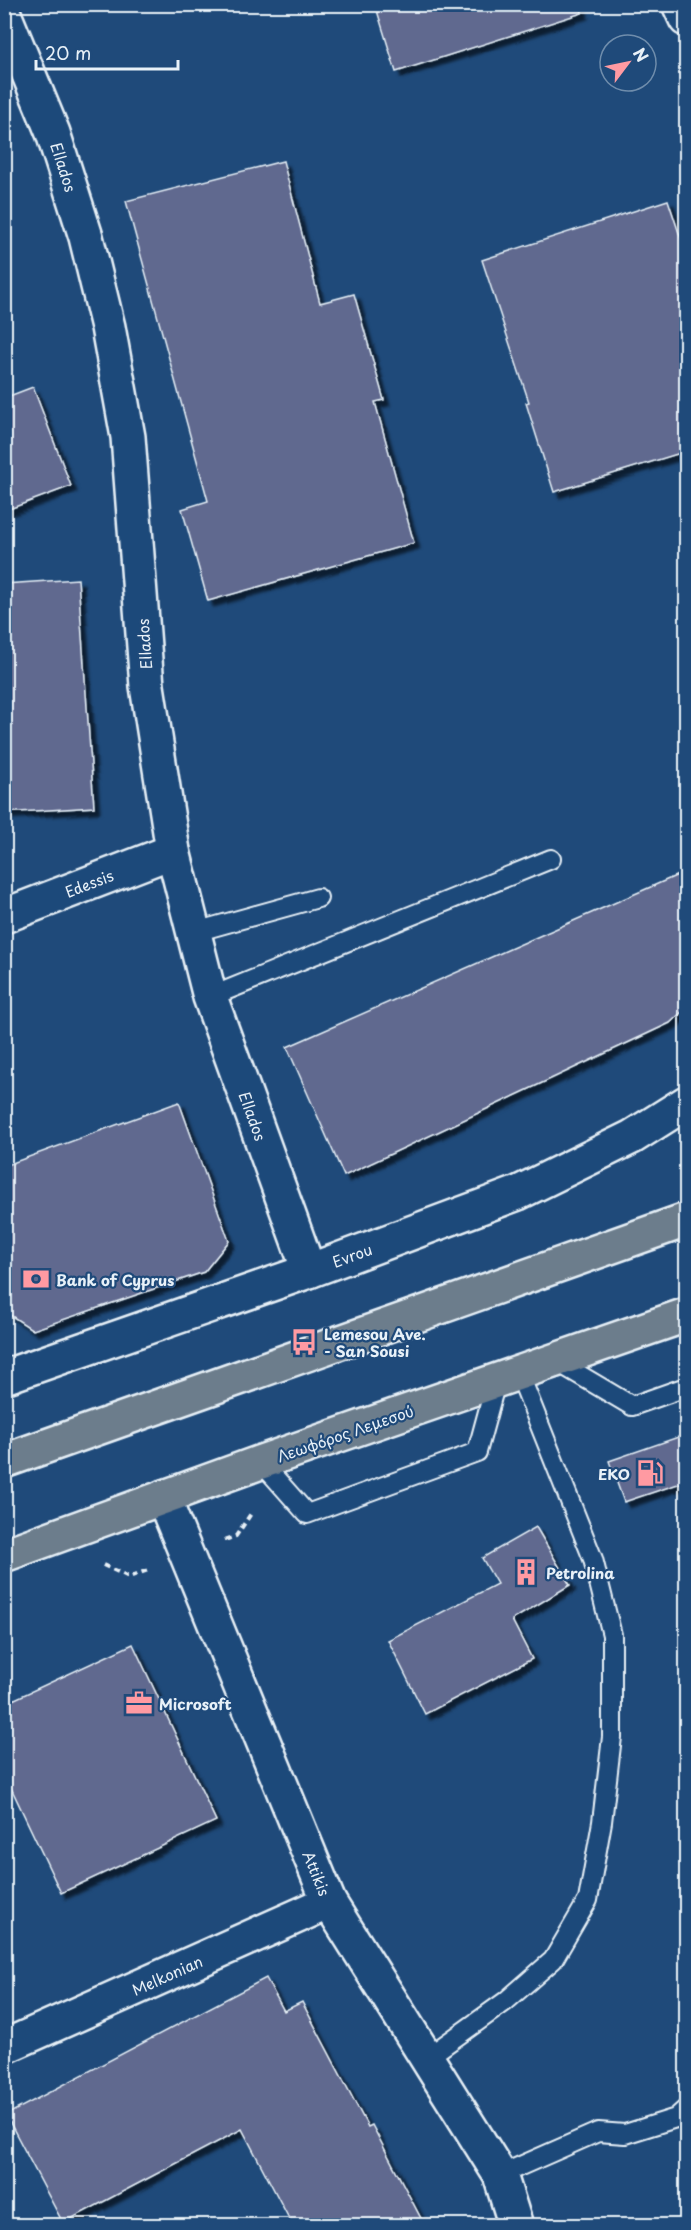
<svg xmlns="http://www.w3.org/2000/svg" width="691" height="2230" font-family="'Playpen Sans',sans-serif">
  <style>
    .building { fill: #60698f; stroke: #e8f1f8; stroke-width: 1.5; filter: url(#shadow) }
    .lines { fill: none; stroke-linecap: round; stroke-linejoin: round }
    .lane-casing { stroke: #e8f1f8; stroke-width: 22 }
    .street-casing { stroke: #e8f1f8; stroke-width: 38 }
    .primary-casing { stroke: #e8f1f8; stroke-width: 38 }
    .path { stroke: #e8f1f8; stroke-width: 4; stroke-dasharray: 6 4.5; stroke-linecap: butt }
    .lane { stroke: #1f4a7a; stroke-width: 18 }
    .street { stroke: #1f4a7a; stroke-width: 33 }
    .primary { stroke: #6c7d8c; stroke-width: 33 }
    .labels { text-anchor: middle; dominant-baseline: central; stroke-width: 4.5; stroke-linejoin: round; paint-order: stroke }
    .street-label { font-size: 15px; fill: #e8f1f8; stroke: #1f4a7a }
    .poi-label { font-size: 15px; font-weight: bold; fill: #e8f1f8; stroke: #1f4a7a; text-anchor: start }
  </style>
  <defs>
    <filter id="shadow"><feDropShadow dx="5.5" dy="5.5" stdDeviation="1.5" flood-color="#0009"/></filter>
  </defs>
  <rect width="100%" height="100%" fill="#1f4a7a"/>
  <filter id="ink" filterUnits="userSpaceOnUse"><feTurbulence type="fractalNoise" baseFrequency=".0167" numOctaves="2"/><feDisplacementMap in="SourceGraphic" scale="12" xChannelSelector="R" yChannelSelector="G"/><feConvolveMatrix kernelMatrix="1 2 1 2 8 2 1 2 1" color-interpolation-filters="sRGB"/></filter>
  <g filter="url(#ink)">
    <g class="building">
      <path d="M375,4h206l1,9 -186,59z"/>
      <path d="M283,161l37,142 34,-9 30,106 -9,2 39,141 -206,58 -26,-92 26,-8 -82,-300z"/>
      <path d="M668,200l19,57v194l-133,41 -28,-89 3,-1 -47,-142z"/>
      <path d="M33,387l38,99 -67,25v-113z"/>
      <path d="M78,579l16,228 -90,6v-229z"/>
      <path d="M687,871v136l-17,16 -326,153 -57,-129z"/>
      <path d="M179,1102l50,139 -25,31 -171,58 -29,-19v-145z"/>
      <path d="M687,1434v47l-63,21 -15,-41z"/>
      <path d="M536,1527l34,58 -58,35 20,39 -107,55 -37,-74 109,-56 -15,-26z"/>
      <path d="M133,1644l83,177 -155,72 -57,-120v-69z"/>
      <path d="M266,1978l18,33 18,-9 66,125 4,-2 53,101h-132l-51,-97 -179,94 -57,-108z"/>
    </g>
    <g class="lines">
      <defs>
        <g id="lane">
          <path d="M195,932l123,-34"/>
          <path d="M210,997l341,-138"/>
          <path d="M556,1361l76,45 54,-19"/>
          <path d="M261,1462l46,52 170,-62 19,-70"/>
          <path d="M428,2057l78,-56 47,-41 35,-60 14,-78 10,-85v-102l-19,-76 -74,-186"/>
          <path d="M500,2175l98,-43 27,2 51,-16 10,-9"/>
        </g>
        <g id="street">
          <path d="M679,4l7,15"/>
          <path d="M4,14l49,119 33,104 22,90 20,110 19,249 26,165 37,146 99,274"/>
          <path d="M4,916l169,-65"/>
          <path d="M4,1377l305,-106 209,-78 114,-56 54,-34"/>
          <path d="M163,1497l166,405 171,273 16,51"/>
          <path d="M4,2047l325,-145"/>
        </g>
        <g id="primary">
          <path d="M4,1461l682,-241"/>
          <path d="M4,1555l257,-93 425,-147"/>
        </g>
      </defs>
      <use href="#lane" class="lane-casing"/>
      <use href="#street" class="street-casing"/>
      <use href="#primary" class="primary-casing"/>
      <g class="path">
        <path d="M225,1540l11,-4 16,-24"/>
        <path d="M103,1565l26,12 19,-7"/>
      </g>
      <use href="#lane" class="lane"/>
      <use href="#street" class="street"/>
      <use href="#primary" class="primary"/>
    </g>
  </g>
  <defs>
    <symbol id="bank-bare" viewBox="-9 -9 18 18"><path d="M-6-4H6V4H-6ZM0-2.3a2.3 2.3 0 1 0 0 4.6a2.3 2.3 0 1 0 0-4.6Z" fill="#ff9aa2" stroke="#1f4a7a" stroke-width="2.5" paint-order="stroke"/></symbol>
    <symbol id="bus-bare" viewBox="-9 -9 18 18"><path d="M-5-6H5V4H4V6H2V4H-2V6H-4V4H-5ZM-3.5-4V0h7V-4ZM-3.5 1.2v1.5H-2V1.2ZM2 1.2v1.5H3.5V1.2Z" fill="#ff9aa2" stroke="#1f4a7a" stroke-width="2.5" paint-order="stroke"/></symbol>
    <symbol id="fuel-bare" viewBox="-9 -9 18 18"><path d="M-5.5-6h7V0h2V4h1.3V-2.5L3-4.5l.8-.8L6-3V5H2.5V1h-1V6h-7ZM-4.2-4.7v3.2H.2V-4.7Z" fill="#ff9aa2" stroke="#1f4a7a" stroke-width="2.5" paint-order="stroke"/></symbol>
    <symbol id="building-bare" viewBox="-9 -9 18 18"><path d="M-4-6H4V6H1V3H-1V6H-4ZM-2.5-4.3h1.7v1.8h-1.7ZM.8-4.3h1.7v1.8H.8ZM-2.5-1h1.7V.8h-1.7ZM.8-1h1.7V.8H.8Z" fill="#ff9aa2" stroke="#1f4a7a" stroke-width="2.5" paint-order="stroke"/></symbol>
    <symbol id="office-bare" viewBox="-9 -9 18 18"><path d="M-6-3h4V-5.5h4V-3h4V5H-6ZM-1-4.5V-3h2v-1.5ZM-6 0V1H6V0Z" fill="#ff9aa2" stroke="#1f4a7a" stroke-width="2.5" paint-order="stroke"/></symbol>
  </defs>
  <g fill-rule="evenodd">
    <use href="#bank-bare" x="17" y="1260" width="38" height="38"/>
    <use href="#bus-bare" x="285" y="1323" width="38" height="38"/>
    <use href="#fuel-bare" x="631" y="1454" width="38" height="38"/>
    <use href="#building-bare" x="507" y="1553" width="38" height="38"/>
    <use href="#office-bare" x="120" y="1684" width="38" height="38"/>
  </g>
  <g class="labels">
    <g class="street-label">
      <text transform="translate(64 167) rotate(72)">Ellados</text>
      <text transform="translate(144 644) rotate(-94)">Ellados</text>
      <text transform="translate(89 883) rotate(-21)">Edessis</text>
      <text transform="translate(253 1116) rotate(70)">Ellados</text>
      <text transform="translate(352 1255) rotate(-20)">Evrou</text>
      <text transform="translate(345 1433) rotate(-19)">Λεωφόρος Λεμεσού</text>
      <text transform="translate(317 1873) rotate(68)">Attikis</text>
      <text transform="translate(167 1975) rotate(-24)">Melkonian</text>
    </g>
    <g class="poi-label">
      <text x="56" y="1279">Bank of Cyprus</text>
      <text x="324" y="1333">Lemesou Ave.<tspan x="324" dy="17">- San Sousi</tspan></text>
      <text x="630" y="1473" text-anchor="end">EKO</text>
      <text x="546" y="1572">Petrolina</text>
      <text x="159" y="1703">Microsoft</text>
    </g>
  </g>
  <rect width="691" height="2230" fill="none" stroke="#1f4a7a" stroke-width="24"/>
  <rect x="12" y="12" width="667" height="2206" fill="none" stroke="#e8f1f8" stroke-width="2" filter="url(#ink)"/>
  <g transform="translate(628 63) rotate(58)"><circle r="28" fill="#1f4a7a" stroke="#6f8dac" stroke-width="1.5"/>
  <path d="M0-4.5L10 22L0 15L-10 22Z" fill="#ff9aa2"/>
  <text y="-9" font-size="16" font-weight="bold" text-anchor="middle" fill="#e8f1f8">N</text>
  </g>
  <path d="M36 60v9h142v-9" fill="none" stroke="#e8f1f8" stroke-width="3"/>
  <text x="45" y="60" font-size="18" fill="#e8f1f8" stroke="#1f4a7a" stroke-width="4.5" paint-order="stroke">20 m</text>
</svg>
